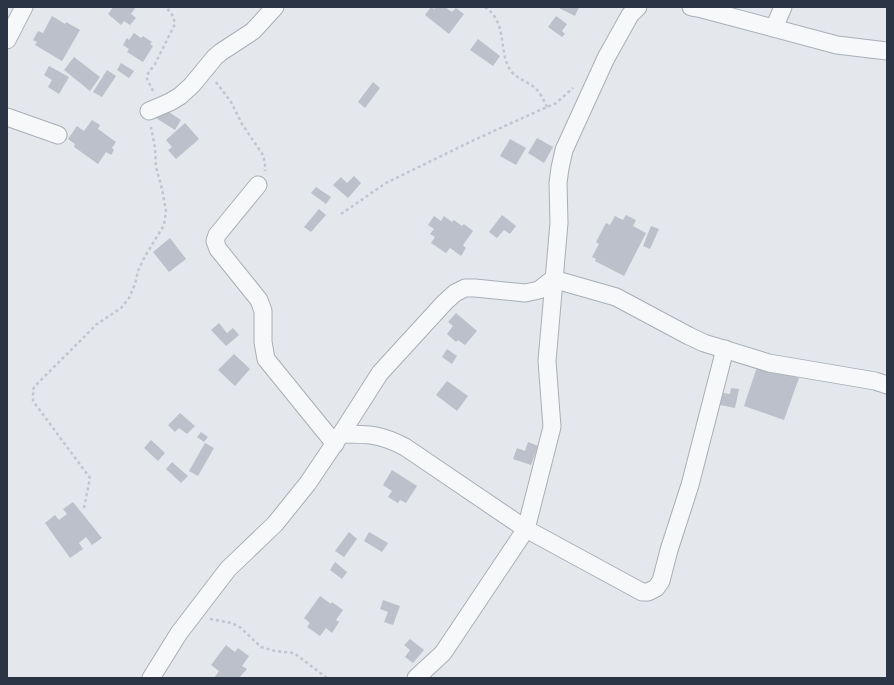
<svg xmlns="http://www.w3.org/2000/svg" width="894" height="685" font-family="Ubuntu,sans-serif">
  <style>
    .building { fill: #bbc0ca }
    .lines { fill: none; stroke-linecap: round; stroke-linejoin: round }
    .minor-casing { stroke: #a9aeb7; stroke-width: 19 }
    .path { stroke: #c2c5cb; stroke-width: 2.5; stroke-dasharray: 3 3; stroke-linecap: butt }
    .minor { stroke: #f7f8fa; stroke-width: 17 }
  </style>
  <rect width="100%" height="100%" fill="#e4e7ec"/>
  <g class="building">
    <path d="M113,7h23l-5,7 5,4 -6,7 -6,-4 -3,4 -13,-11z"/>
    <path d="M431,7l3,2 2,-2h9l7,5 4,-4 8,6 -15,20 -24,-19z"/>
    <path d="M557,7h22l-4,9z"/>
    <path d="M52,16l13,8 1,-2 14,8 -18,31 -27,-16 2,-3 -4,-2 5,-9 5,2z"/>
    <path d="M556,16l11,8 -5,7 3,3 -3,3 -14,-10z"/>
    <path d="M134,33l7,5 2,-2 9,6 -2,2 3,2 -10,16 -16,-10 2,-3 -6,-4 4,-7 2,2z"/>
    <path d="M478,39l22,17 -7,10 -23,-16z"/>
    <path d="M74,57l26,20 -10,14 -26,-21z"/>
    <path d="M121,63l13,8 -5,7 -12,-8z"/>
    <path d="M49,66l20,11 -10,17 -11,-7 4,-7 -8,-5z"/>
    <path d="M107,70l9,6 -14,21 -9,-5z"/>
    <path d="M373,82l7,6 -15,20 -7,-6z"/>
    <path d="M163,108l18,12 -6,10 -19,-12z"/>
    <path d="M92,120l8,5 -2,4 18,13 -4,6 2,2 -3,5 -5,-3 -8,12 -24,-17 1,-3 -7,-5 9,-13 7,5z"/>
    <path d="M185,123l14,16 -23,20 -8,-9 4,-3 -6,-7z"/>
    <path d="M537,138l16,9 -9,16 -16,-10z"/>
    <path d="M510,139l16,9 -10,17 -16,-9z"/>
    <path d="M354,176l7,7 -13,15 -15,-13 8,-8 6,6z"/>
    <path d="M316,187l15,10 -5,7 -15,-11z"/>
    <path d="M319,209l7,6 -15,17 -7,-5z"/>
    <path d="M502,215l14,11 -6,8 -6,-4 -7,8 -8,-6z"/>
    <path d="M626,215l10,5 -3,6 13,7 -22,43 -29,-15 1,-2 -4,-2 7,-13 -3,-2 10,-19 4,2 5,-9 8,4z"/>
    <path d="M434,216l7,5 3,-5 8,6 2,-2 8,6 2,-2 9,7 -10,14 3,3 -5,8 -11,-8 -4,5 -15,-10 4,-6 -5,-3 4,-5 -6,-4z"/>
    <path d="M651,226l8,3 -9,20 -7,-3z"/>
    <path d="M170,238l16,21 -17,13 -16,-20z"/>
    <path d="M456,313l21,18 -12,14 -7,-5 -2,2 -9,-8 6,-8 -5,-4z"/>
    <path d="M219,323l8,10 6,-5 6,7 -13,11 -15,-16z"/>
    <path d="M447,349l10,7 -5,8 -10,-7z"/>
    <path d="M234,354l16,15 -15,17 -17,-16z"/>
    <path d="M758,364l41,14 -15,42 -40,-14z"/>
    <path d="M447,381l21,15 -11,15 -21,-16z"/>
    <path d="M731,388l8,1 -4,19 -15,-3 3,-12 7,1z"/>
    <path d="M180,413l15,13 -8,8 -8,-6 -4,4 -7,-7z"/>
    <path d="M201,432l7,5 -4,5 -7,-5z"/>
    <path d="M151,440l14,13 -7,8 -14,-13z"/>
    <path d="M528,442l10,4 -7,19 -18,-6 4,-11 8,3z"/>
    <path d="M205,443l9,5 -16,28 -9,-5z"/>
    <path d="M172,462l16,14 -7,7 -15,-14z"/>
    <path d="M392,470l25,16 -11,17 -6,-3 -2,3 -10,-6 4,-6 -9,-6z"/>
    <path d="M73,502l29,36 -10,7 -6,-8 -7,6 4,6 -13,9 -25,-35 10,-8 4,5 8,-6 -4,-5z"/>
    <path d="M349,532l8,7 -13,18 -9,-6z"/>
    <path d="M369,532l19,11 -6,9 -18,-11z"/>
    <path d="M335,562l12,10 -5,7 -12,-9z"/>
    <path d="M320,596l11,8 1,-2 11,8 -7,10 3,2 -7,11 -6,-5 -6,8 -13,-9 3,-4 -6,-5z"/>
    <path d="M383,600l17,6 -7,19 -9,-3 4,-10 -8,-3z"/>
    <path d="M410,639l14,11 -11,13 -8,-6 5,-7 -6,-5z"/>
    <path d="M226,645l9,7 3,-4 11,8 -7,10 5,3 -8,9h-25l5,-7 -8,-6z"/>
  </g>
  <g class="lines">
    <defs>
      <g id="minor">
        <path d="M691,7l11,2 135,36 50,6"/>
        <path d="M774,28l9,-21"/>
        <path d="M7,40l17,-33"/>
        <path d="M149,111l21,-9 10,-6 12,-11 23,-28 6,-5 32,-21 22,-24"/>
        <path d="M7,117l51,18"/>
        <path d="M258,185l-41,50 -2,6 3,8 41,51 4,11v31l3,17 69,85"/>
        <path d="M341,434c28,0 39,0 64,13l121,82 116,63h6l8,-4 5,-7 8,-31 21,-65 35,-136"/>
        <path d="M151,678l28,-45 49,-64 47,-45 33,-41 33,-49 39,-61 65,-71 10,-9 10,-5h10l50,5 14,-3 14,-11 63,18 73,39 15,7 65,20 106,18 12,4"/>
        <path d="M416,678l27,-25 83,-124 26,-102 -5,-66 12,-138 -1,-40 2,-15 4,-18 42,-92 24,-43 8,-8"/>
      </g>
    </defs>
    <use href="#minor" class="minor-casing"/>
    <g class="path">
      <path d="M485,7c24,17 12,44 26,64 6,8 18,11 25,18 5,5 8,12 11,18"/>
      <path d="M216,82l15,20 11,22 21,31 2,9v7"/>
      <path d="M153,91l-6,-12v-4l8,-11 20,-40 -2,-8 -7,-9"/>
      <path d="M341,214l45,-31 90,-44 80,-36 17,-15"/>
      <path d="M84,508l6,-30 -57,-77v-12l3,-4 61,-61 24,-16 8,-10 6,-14 3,-13 6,-13 20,-33 2,-14 -4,-22 -6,-22 -1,-19 -4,-21"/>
      <path d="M210,619l22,4 9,5 20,19 14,4 19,2 33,25"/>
    </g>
    <use href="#minor" class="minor"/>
  </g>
  <rect width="894" height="685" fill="none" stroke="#2b3445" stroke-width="16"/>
</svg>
